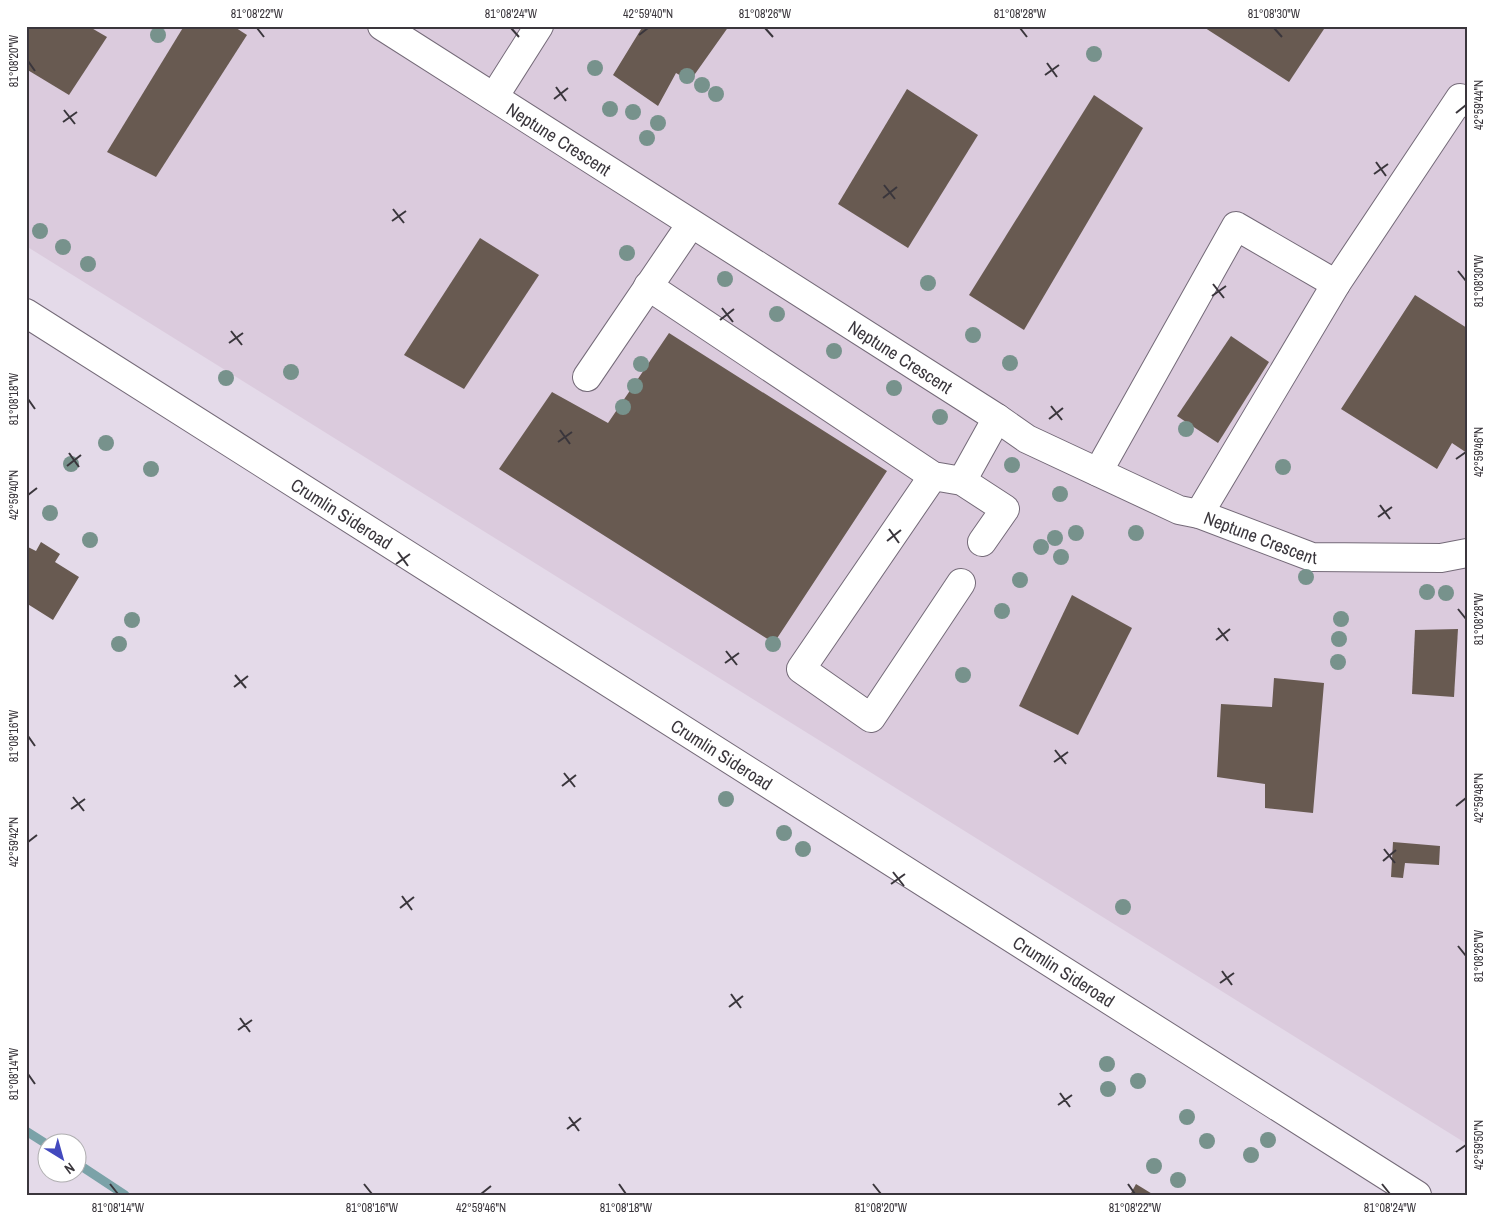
<svg xmlns="http://www.w3.org/2000/svg" width="1493" height="1221" font-family="'Archivo Narrow',sans-serif">
  <style>
    .industrial { fill: #dbcbdd }
    .lines { fill: none; stroke-linecap: round; stroke-linejoin: round }
    .stream { stroke: #7ba2a8; stroke-width: 9 }
    .building { fill: #685a51 }
    .minor-casing { stroke: #746a78; stroke-width: 30 }
    .minor { stroke: #fff; stroke-width: 28 }
    .tree { fill: #77928c }
    .ticks { fill: none; stroke: #3a363c; stroke-width: 2 }
    .labels { text-anchor: middle; dominant-baseline: central; stroke-width: 5; stroke-linejoin: round; paint-order: stroke }
    .street-label { font-size: 18px; fill: #3a363c; stroke: #fff }
    .neatline { fill: none; stroke: #3a363c; stroke-width: 2 }
    .ticks-label { font-size: 12px; text-anchor: middle; fill: #3a363c }
  </style>
  <rect width="100%" height="100%" fill="#e4dae9"/>
  <path class="industrial" d="M26,26h1441v1118l-1441,-898z"/>
  <g class="lines">
    <g class="stream">
      <path d="M26,1131l22,14"/>
      <path d="M78,1164l47,31"/>
    </g>
  </g>
  <g class="building">
    <path d="M26,26h62l19,11 -38,58 -43,-26z"/>
    <path d="M184,26h49l14,9 -91,142 -49,-25z"/>
    <path d="M643,26h86l-39,55 -14,-8 -18,33 -45,-31z"/>
    <path d="M1202,26h124l-37,56z"/>
    <path d="M907,89l71,46 -70,113 -70,-44z"/>
    <path d="M1094,95l49,33 -119,202 -55,-35z"/>
    <path d="M480,238l59,37 -75,114 -60,-34z"/>
    <path d="M1415,295l52,33v125l-15,-10 -15,26 -96,-60z"/>
    <path d="M669,333l218,138 -113,172 -275,-174 53,-77 56,31z"/>
    <path d="M1231,336l38,26 -51,81 -41,-27z"/>
    <path d="M41,542l19,12 -5,8 24,15 -26,43 -27,-17v-57l10,5z"/>
    <path d="M1072,595l60,33 -54,107 -59,-29z"/>
    <path d="M1458,629l-4,68 -42,-3 3,-64z"/>
    <path d="M1274,678l50,5 -11,130 -48,-5v-24l-48,-7 4,-73 51,3z"/>
    <path d="M1393,842l47,4 -1,19 -34,-2 -2,15 -12,-1z"/>
    <path d="M1136,1184l18,11h-24z"/>
  </g>
  <g class="lines">
    <defs>
      <g id="minor">
        <path id="s1" d="M382,26l615,392 30,21 152,71 20,4 113,43 129,1 26,-5"/>
        <path d="M494,97l45,-71"/>
        <path d="M648,286l285,190 29,5 43,28 -23,33"/>
        <path id="s2" d="M26,313l1391,882"/>
        <path d="M587,377l104,-153"/>
        <path d="M1098,472l138,-246 100,58 124,-186 7,5"/>
        <path d="M933,476l-132,193 70,49 90,-135"/>
        <path d="M962,481l35,-63"/>
        <path d="M1199,514l137,-230"/>
      </g>
    </defs>
    <use href="#minor" class="minor-casing"/>
    <use href="#minor" class="minor"/>
  </g>
  <g class="tree">
    <circle cx="158" cy="35" r="8"/>
    <circle cx="1094" cy="54" r="8"/>
    <circle cx="595" cy="68" r="8"/>
    <circle cx="687" cy="76" r="8"/>
    <circle cx="702" cy="85" r="8"/>
    <circle cx="716" cy="94" r="8"/>
    <circle cx="610" cy="109" r="8"/>
    <circle cx="633" cy="112" r="8"/>
    <circle cx="658" cy="123" r="8"/>
    <circle cx="647" cy="138" r="8"/>
    <circle cx="40" cy="231" r="8"/>
    <circle cx="63" cy="247" r="8"/>
    <circle cx="627" cy="253" r="8"/>
    <circle cx="88" cy="264" r="8"/>
    <circle cx="725" cy="279" r="8"/>
    <circle cx="928" cy="283" r="8"/>
    <circle cx="777" cy="314" r="8"/>
    <circle cx="973" cy="335" r="8"/>
    <circle cx="834" cy="351" r="8"/>
    <circle cx="1010" cy="363" r="8"/>
    <circle cx="641" cy="364" r="8"/>
    <circle cx="291" cy="372" r="8"/>
    <circle cx="226" cy="378" r="8"/>
    <circle cx="635" cy="386" r="8"/>
    <circle cx="894" cy="388" r="8"/>
    <circle cx="623" cy="407" r="8"/>
    <circle cx="940" cy="417" r="8"/>
    <circle cx="1186" cy="429" r="8"/>
    <circle cx="106" cy="443" r="8"/>
    <circle cx="71" cy="464" r="8"/>
    <circle cx="1012" cy="465" r="8"/>
    <circle cx="1283" cy="467" r="8"/>
    <circle cx="151" cy="469" r="8"/>
    <circle cx="1060" cy="494" r="8"/>
    <circle cx="50" cy="513" r="8"/>
    <circle cx="1076" cy="533" r="8"/>
    <circle cx="1136" cy="533" r="8"/>
    <circle cx="1055" cy="538" r="8"/>
    <circle cx="90" cy="540" r="8"/>
    <circle cx="1041" cy="547" r="8"/>
    <circle cx="1061" cy="557" r="8"/>
    <circle cx="1306" cy="577" r="8"/>
    <circle cx="1020" cy="580" r="8"/>
    <circle cx="1427" cy="592" r="8"/>
    <circle cx="1446" cy="593" r="8"/>
    <circle cx="1002" cy="611" r="8"/>
    <circle cx="1341" cy="619" r="8"/>
    <circle cx="132" cy="620" r="8"/>
    <circle cx="1339" cy="639" r="8"/>
    <circle cx="119" cy="644" r="8"/>
    <circle cx="773" cy="644" r="8"/>
    <circle cx="1338" cy="662" r="8"/>
    <circle cx="963" cy="675" r="8"/>
    <circle cx="726" cy="799" r="8"/>
    <circle cx="784" cy="833" r="8"/>
    <circle cx="803" cy="849" r="8"/>
    <circle cx="1123" cy="907" r="8"/>
    <circle cx="1107" cy="1064" r="8"/>
    <circle cx="1138" cy="1081" r="8"/>
    <circle cx="1108" cy="1089" r="8"/>
    <circle cx="1187" cy="1117" r="8"/>
    <circle cx="1268" cy="1140" r="8"/>
    <circle cx="1207" cy="1141" r="8"/>
    <circle cx="1251" cy="1155" r="8"/>
    <circle cx="1154" cy="1166" r="8"/>
    <circle cx="1178" cy="1180" r="8"/>
  </g>
  <path class="ticks" d="M257,28l7,9M511,28l8,9M765,28l8,9M1020,28l7,9M1274,28l8,9M639,35l9,-7M28,61l7,10M1047,63l10,14M1045,75l14,-10M556,87l10,14M554,99l14,-11M64,110l11,14M1456,113l10,-8M63,122l14,-10M1376,162l10,14M1374,174l14,-10M884,185l11,14M883,198l14,-11M393,209l11,14M392,221l14,-10M1458,271l8,10M1213,284l11,14M1212,296l14,-10M722,308l11,14M720,320l14,-11M231,331l11,14M229,343l14,-10M28,399l7,10M1051,406l11,14M1049,419l14,-11M560,430l10,14M558,442l14,-10M69,453l10,14M1456,459l10,-7M67,466l14,-11M28,495l9,-7M1380,505l10,14M1378,517l14,-10M889,529l10,14M887,541l14,-11M398,552l10,14M396,564l14,-10M1458,609l8,10M1218,628l10,13M1216,640l14,-11M726,651l11,14M725,663l14,-10M235,675l11,13M234,687l14,-11M28,736l7,10M1055,750l11,14M1054,762l14,-10M564,773l11,14M562,786l14,-11M73,797l11,14M1456,806l10,-8M71,809l14,-10M28,842l9,-7M1384,849l11,14M1383,861l13,-11M893,872l11,14M891,884l14,-10M402,896l10,14M400,908l14,-11M1458,946l8,10M1222,971l10,14M1220,983l14,-10M731,994l10,14M729,1007l14,-11M240,1018l10,14M238,1030l14,-10M28,1074l7,10M1060,1093l10,14M1058,1105l14,-10M569,1117l10,14M567,1129l14,-11M1456,1152l10,-7M110,1184l8,10M364,1184l8,10M619,1184l7,10M873,1184l8,10M1128,1184l7,10M1382,1184l8,10M481,1194l10,-8"/>
  <g class="labels">
    <g class="street-label">
      <text stroke="none"><textPath href="#s1" startOffset="210">Neptune Crescent</textPath></text>
      <text stroke="none"><textPath href="#s1" startOffset="615">Neptune Crescent</textPath></text>
      <text stroke="none"><textPath href="#s2" startOffset="374">Crumlin Sideroad</textPath></text>
      <text stroke="none"><textPath href="#s1" startOffset="1020">Neptune Crescent</textPath></text>
      <text stroke="none"><textPath href="#s2" startOffset="824">Crumlin Sideroad</textPath></text>
      <text stroke="none"><textPath href="#s2" startOffset="1229">Crumlin Sideroad</textPath></text>
    </g>
  </g>
  <rect width="1493" height="1221" fill="none" stroke="#ffffff" stroke-width="55"/>
  <g transform="translate(62 1158) rotate(143)"><circle r="24" fill="#ffffff" stroke="#b0afb1"/>
  <path d="M0-4L9 19L0 12L-9 19Z" fill="#4349be"/>
  <text y="-8" font-size="14" font-weight="bold" text-anchor="middle" fill="#3a363c">N</text>
  </g>
  <rect x="28" y="28" width="1438" height="1166" class="neatline"/>
  <g class="ticks-label">
    <text x="257" y="18">81°08'22"W</text>
    <text x="511" y="18">81°08'24"W</text>
    <text x="648" y="18">42°59'40"N</text>
    <text x="765" y="18">81°08'26"W</text>
    <text x="1020" y="18">81°08'28"W</text>
    <text x="1274" y="18">81°08'30"W</text>
    <text transform="translate(14 61) rotate(-90)" y="4">81°08'20"W</text>
    <text transform="translate(1479 105) rotate(-90)" y="4">42°59'44"N</text>
    <text transform="translate(1479 281) rotate(-90)" y="4">81°08'30"W</text>
    <text transform="translate(14 399) rotate(-90)" y="4">81°08'18"W</text>
    <text transform="translate(1479 452) rotate(-90)" y="4">42°59'46"N</text>
    <text transform="translate(14 495) rotate(-90)" y="4">42°59'40"N</text>
    <text transform="translate(1479 619) rotate(-90)" y="4">81°08'28"W</text>
    <text transform="translate(14 736) rotate(-90)" y="4">81°08'16"W</text>
    <text transform="translate(1479 798) rotate(-90)" y="4">42°59'48"N</text>
    <text transform="translate(14 842) rotate(-90)" y="4">42°59'42"N</text>
    <text transform="translate(1479 956) rotate(-90)" y="4">81°08'26"W</text>
    <text transform="translate(14 1074) rotate(-90)" y="4">81°08'14"W</text>
    <text transform="translate(1479 1145) rotate(-90)" y="4">42°59'50"N</text>
    <text x="118" y="1212">81°08'14"W</text>
    <text x="372" y="1212">81°08'16"W</text>
    <text x="481" y="1212">42°59'46"N</text>
    <text x="626" y="1212">81°08'18"W</text>
    <text x="881" y="1212">81°08'20"W</text>
    <text x="1135" y="1212">81°08'22"W</text>
    <text x="1390" y="1212">81°08'24"W</text>
  </g>
</svg>
